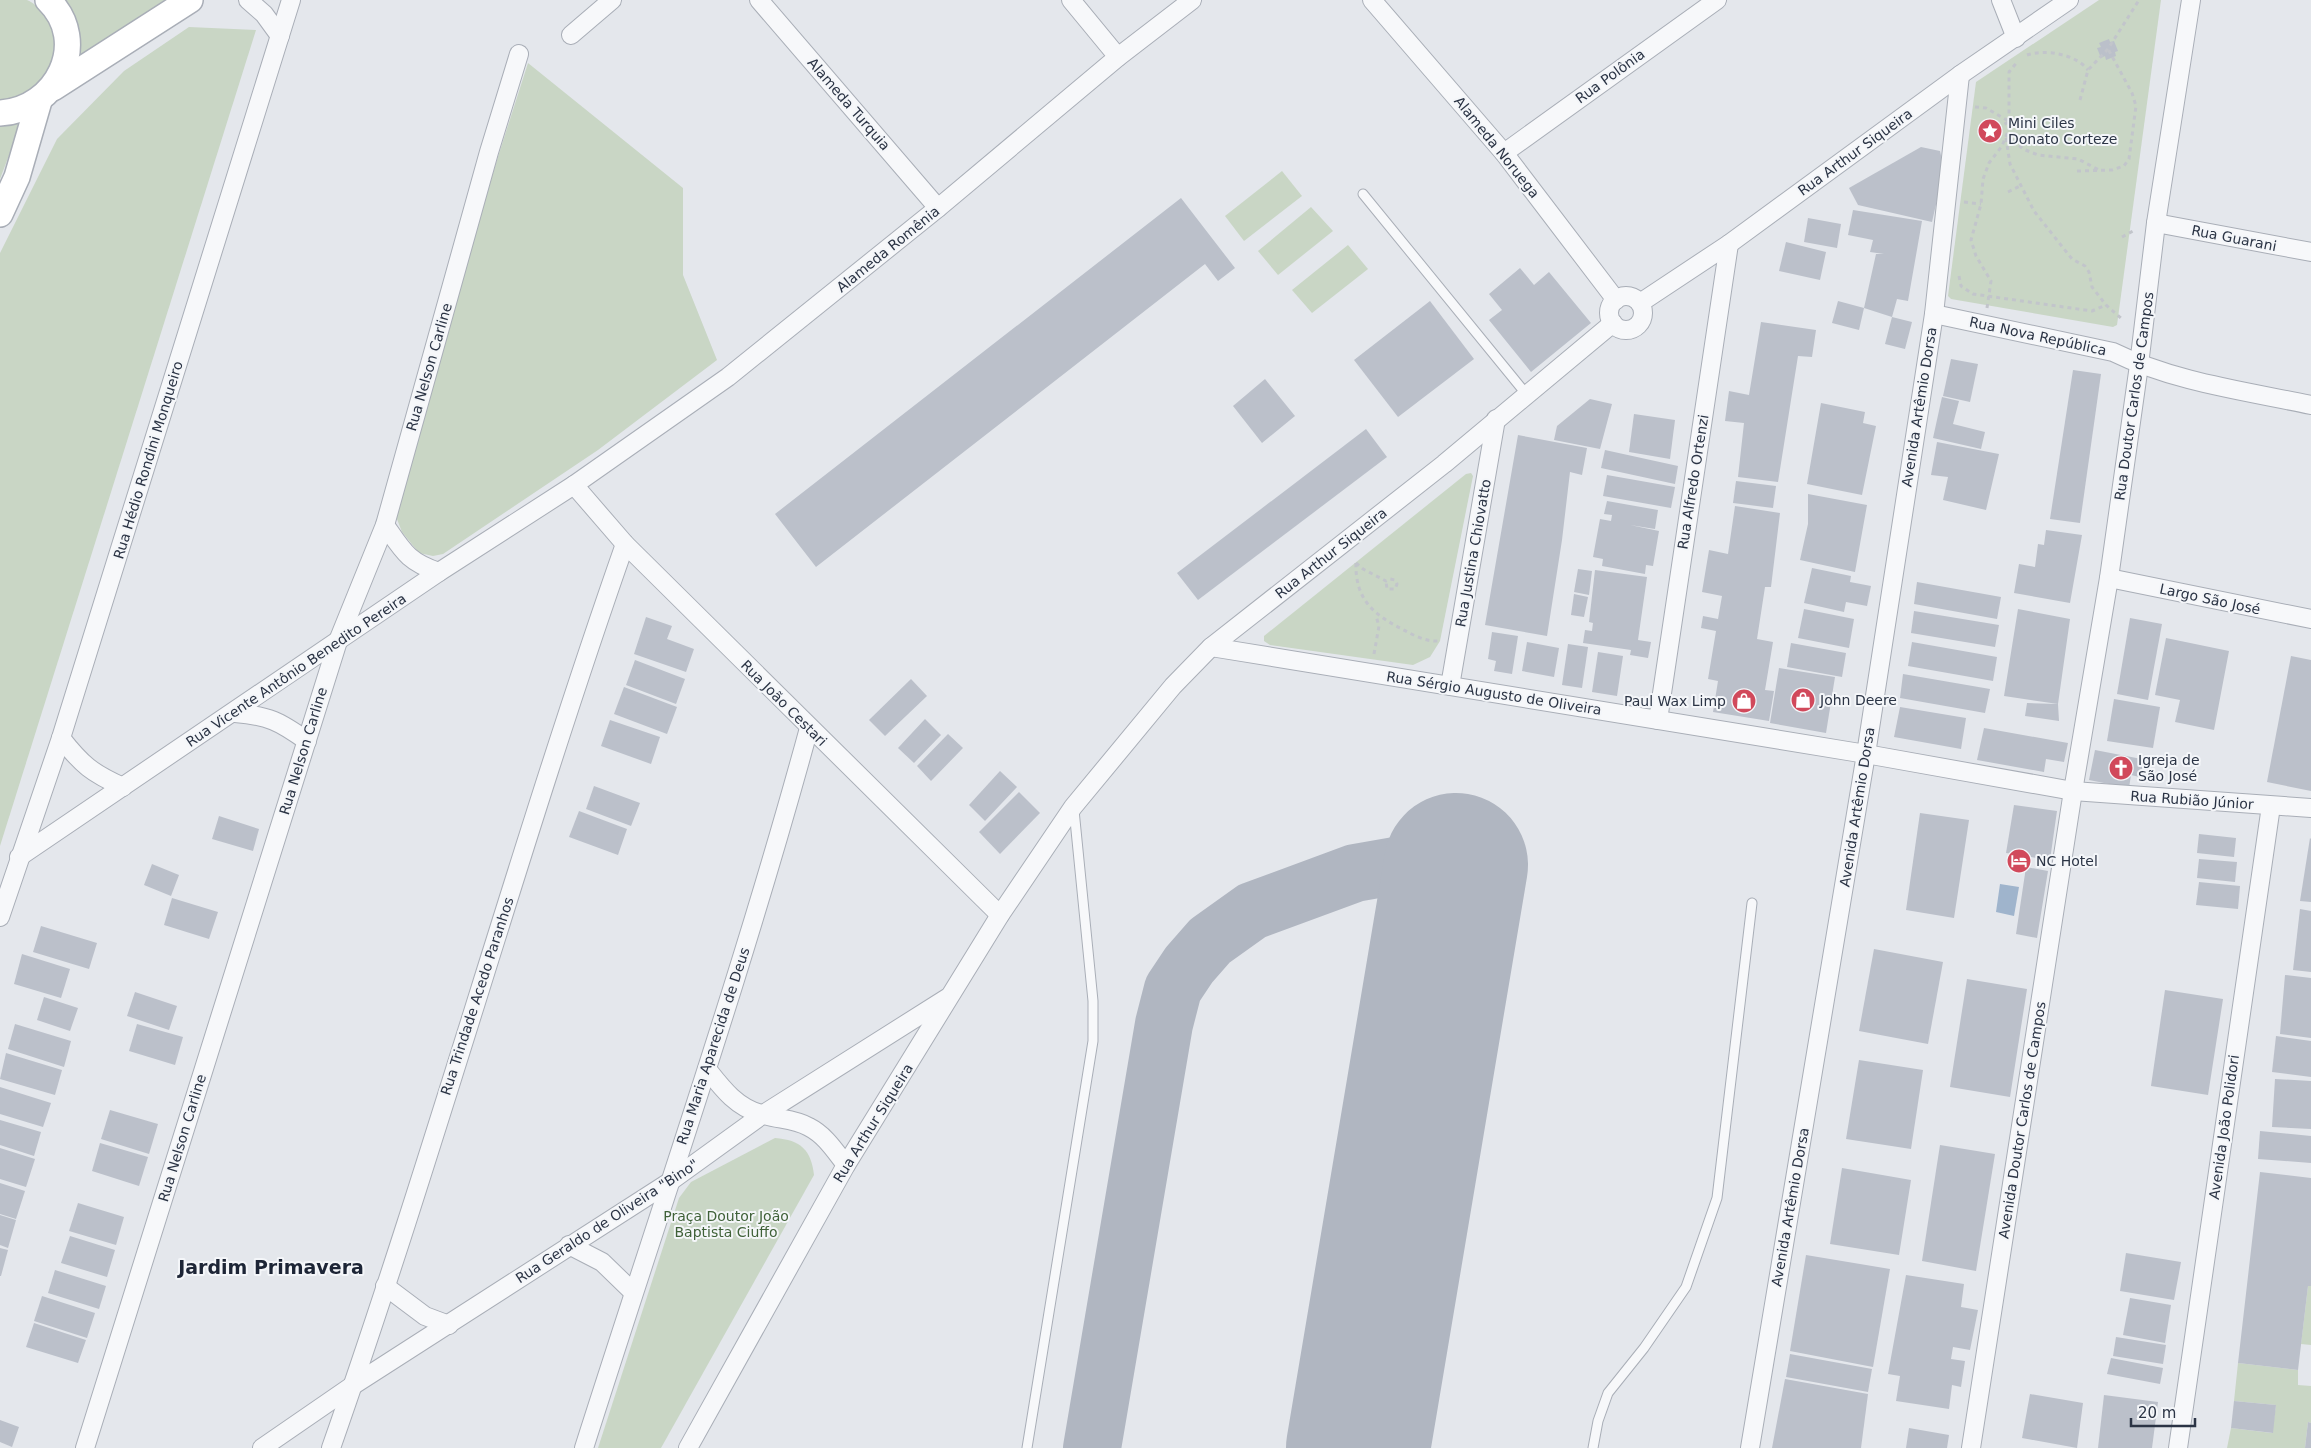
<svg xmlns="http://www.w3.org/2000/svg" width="2311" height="1448" font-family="'DejaVu Sans',sans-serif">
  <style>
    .green { fill: #c9d6c5 }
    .water { fill: #9fb4cc }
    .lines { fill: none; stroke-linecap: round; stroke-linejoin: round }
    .taxiway { stroke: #b0b6c1; stroke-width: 58 }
    .runway { stroke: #b0b6c1; stroke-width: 144 }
    .building { fill: #bbc0ca }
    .lane-casing { stroke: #a9aeb7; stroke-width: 11 }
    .street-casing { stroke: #a9aeb7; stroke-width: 20 }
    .secondary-casing { stroke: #a9aeb7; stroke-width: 28 }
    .path { stroke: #c2c5cb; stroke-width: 3; stroke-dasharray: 4 4; stroke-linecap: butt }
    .lane { stroke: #f7f8fa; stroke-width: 9 }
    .street { stroke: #f7f8fa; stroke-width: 18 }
    .secondary { stroke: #fff; stroke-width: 25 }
    .labels { text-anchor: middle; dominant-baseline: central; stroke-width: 4; stroke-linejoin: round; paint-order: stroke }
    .street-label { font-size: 14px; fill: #2b3445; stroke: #f4f6f9 }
    .poi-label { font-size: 14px; fill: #2b3445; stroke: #f4f6f9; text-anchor: start }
    .park-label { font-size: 14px; fill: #3f6138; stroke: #f4f6f9 }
    .district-label { font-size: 19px; font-weight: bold; fill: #1d2536; stroke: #f4f6f9 }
  </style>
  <rect width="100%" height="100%" fill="#e4e7ec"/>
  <g class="green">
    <path d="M0,0c8,0 19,0 27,0 6,2 11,8 15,12 22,23 16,59 -6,80 -7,7 -26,10 -36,13z"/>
    <path d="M60,0h112l-94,56z"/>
    <path d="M2099,0h62l-44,325 -4,2 -162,-28 -3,-3 28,-214z"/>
    <path d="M189,27l67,3 -256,816v-593l57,-114 67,-68z"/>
    <path d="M528,63l155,125v87l34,85 -119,90 -155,104 -10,2 -14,-3 -17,-21 -7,-18 101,-351z"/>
    <path d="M22,121l-22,58v-53z"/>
    <path d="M1282,171l20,25 -58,45 -19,-25z"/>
    <path d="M1311,207l22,24 -55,44 -20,-24z"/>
    <path d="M1348,245l20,24 -56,44 -20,-23z"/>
    <path d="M1471,473l2,3 -33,165 -10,16 -17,8 -143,-20 -6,-4v-5l202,-162z"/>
    <path d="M775,1138c26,2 36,12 39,37l-153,273h-63l81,-250 12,-16z"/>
    <path d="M2308,1286h3v59l-10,-1z"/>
    <path d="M2238,1363l60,7v15l13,1v37l-3,-1 -3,26h-78l4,-20 41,5 4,-28 -42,-4z"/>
  </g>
  <path class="water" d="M2000,884l19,3 -5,29 -18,-4z"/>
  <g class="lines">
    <path class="taxiway" d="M1092,1448l72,-424 9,-35 16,-24 21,-24 42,-30 103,-38 40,-7 61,-1"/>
    <path class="runway" d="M1358,1448l98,-583"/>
  </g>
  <g class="building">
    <path d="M2109,39l1,3 4,-1 4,10 -3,1 1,4 -10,4 -1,-4 -4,2 -4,-10 4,-1 -2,-4z"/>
    <path d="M1921,147l19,4 4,18 -12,53 -74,-17 -9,-17z"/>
    <path d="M1181,198l54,70 -17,13 -13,-17 -389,303 -41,-53z"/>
    <path d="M1853,210l69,11 -14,80 -11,-2 -5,18 20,5 -7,27 -20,-5 7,-27 -28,-9 12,-54h8l-14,-2 3,-12 -25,-5z"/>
    <path d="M1808,218l33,6 -4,24 -33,-6z"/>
    <path d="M1786,242l40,10 -6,28 -41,-9z"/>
    <path d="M1520,268l14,17 15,-13 42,51 -60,49 -42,-52 13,-10 -13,-16z"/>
    <path d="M1430,301l44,58 -76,58 -44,-57z"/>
    <path d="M1838,301l26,7 -5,22 -27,-7z"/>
    <path d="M1761,322l55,8 -4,27 -14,-1 -20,126 -40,-5 6,-54 -19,-2 4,-30 20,4z"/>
    <path d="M1951,359l27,5 -8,38 -27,-6z"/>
    <path d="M2073,370l28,4 -21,149 -30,-4z"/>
    <path d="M1265,379l30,37 -33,27 -29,-37z"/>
    <path d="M1942,397l17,4 -6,23 32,8 -4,17 -48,-11z"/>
    <path d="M1590,399l22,5 -12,45 -46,-9 3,-14z"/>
    <path d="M1821,403l44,9 -2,11 13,3 -14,69 -55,-11z"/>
    <path d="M1634,414l41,6 -5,39 -41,-7z"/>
    <path d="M1366,429l21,28 -189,143 -21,-27z"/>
    <path d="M1518,435l69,13 -5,27 -12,-3 -8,68 -15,96 -62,-11z"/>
    <path d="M1937,442l62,12 -13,56 -43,-10 5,-23 -17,-2z"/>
    <path d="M1605,450l73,16 -3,18 -74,-16z"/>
    <path d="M1607,475l68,12 -4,21 -68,-12z"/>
    <path d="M1736,481l40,5 -3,22 -40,-5z"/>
    <path d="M1808,494l59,11 -12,67 -55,-12 8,-36z"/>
    <path d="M1607,501l51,9 -3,19 -25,-4 29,6 -6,35 -7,-1 -1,9 -43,-8 1,-7 -10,-2 7,-38 11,2 1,-6 -8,-1z"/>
    <path d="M1735,506l45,7 -9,74h-6l-8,52 16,3 -8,48 9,1 -5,30 -56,-9 5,-31 -10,-2 8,-48 -15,-3 2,-12 15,3 4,-23 -20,-4 7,-42 19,4z"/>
    <path d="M2046,530l36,5 -12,68 -56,-10 5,-29 16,3 3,-23 6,1z"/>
    <path d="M1812,568l39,8 -1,6 21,4 -4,20 -21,-4 -2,10 -40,-9z"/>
    <path d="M1578,569l14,2 -3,24 -15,-3z"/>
    <path d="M1595,570l52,7 -9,63 13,2 -3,16 -18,-3 1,-5 -48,-7 2,-13 7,1 1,-8 -4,-1z"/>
    <path d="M1917,582l84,15 -4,22 -83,-15z"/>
    <path d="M1574,594l14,3 -4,20 -13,-2z"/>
    <path d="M1804,609l50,10 -5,29 -51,-10z"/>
    <path d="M2018,609l52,10 -12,85 1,17 -34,-5 2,-13 31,1 -54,-8z"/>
    <path d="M1914,611l85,14 -4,22 -84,-14z"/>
    <path d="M646,617l26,9 -5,13 27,10 -8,23 -52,-18z"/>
    <path d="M2130,618l32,6 -14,76 -31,-6z"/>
    <path d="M1492,632l26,4 -6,38 -18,-3 2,-10 -8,-2z"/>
    <path d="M2166,638l63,13 -15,79 -39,-8 5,-22 -25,-5z"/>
    <path d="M1527,642l32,6 -5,29 -32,-6z"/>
    <path d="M1912,642l85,15 -4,24 -85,-15z"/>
    <path d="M1791,643l55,10 -4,24 -55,-10z"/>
    <path d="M1568,644l20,3 -6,41 -20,-3z"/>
    <path d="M1598,652l25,4 -6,40 -25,-4z"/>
    <path d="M2291,656l20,4v131l-44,-9z"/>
    <path d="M635,660l50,19 -9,25 -50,-19z"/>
    <path d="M1779,668l56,9 -9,56 -56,-10z"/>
    <path d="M1903,674l87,15 -5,24 -85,-15z"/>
    <path d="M911,679l16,17 -42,40 -16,-16z"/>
    <path d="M624,687l53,20 -10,27 -53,-20z"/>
    <path d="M2114,699l46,8 -7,41 -46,-7z"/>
    <path d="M1900,707l66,11 -5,31 -67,-12z"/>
    <path d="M925,719l16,16 -27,28 -16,-15z"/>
    <path d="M610,720l50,17 -9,27 -50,-18z"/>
    <path d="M1984,728l84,15 -4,19 -18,-3 -2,13 -67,-12z"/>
    <path d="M948,734l15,14 -32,33 -14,-15z"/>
    <path d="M2095,750l57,11 -4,18 -17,-4 -2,13 -40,-8z"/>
    <path d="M1000,771l17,16 -32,34 -16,-16z"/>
    <path d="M594,786l46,17 -9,23 -45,-17z"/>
    <path d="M1019,792l21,21 -40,41 -21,-22z"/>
    <path d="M2014,805l43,6 -7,49 -44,-7z"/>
    <path d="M579,811l48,18 -9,26 -49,-18z"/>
    <path d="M1920,813l49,7 -15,98 -48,-8z"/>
    <path d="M219,816l40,13 -6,22 -41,-12z"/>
    <path d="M2199,834l37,4 -2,19 -37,-4z"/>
    <path d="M2310,838l1,1v63l-11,-1z"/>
    <path d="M2199,859l38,3 -2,20 -38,-4z"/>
    <path d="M152,864l27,11 -8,21 -27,-11z"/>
    <path d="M2026,867l22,4 -11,67 -21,-4z"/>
    <path d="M2199,882l41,4 -2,23 -42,-4z"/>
    <path d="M172,898l46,14 -9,27 -45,-14z"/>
    <path d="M2300,909l11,2v61l-18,-2z"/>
    <path d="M41,926l56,17 -8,26 -56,-17z"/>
    <path d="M1874,949l69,13 -15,82 -69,-13z"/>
    <path d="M22,954l48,15 -9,29 -47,-14z"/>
    <path d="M2285,975l26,3v60l-31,-4z"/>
    <path d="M1967,979l60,10 -17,108 -60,-10z"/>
    <path d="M2165,990l58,9 -15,96 -57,-9z"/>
    <path d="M135,992l42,14 -8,24 -42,-14z"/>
    <path d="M44,997l34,11 -8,23 -33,-11z"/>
    <path d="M15,1024l56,17 -7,26 -56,-18z"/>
    <path d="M137,1024l46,13 -8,28 -46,-14z"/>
    <path d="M2276,1036l35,5v36l-39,-5z"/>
    <path d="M6,1053l56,17 -7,25 -55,-16z"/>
    <path d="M1859,1060l64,10 -12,79 -65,-10z"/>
    <path d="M2275,1079l36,2v48l-39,-2z"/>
    <path d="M0,1087l51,16 -8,24 -43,-13z"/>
    <path d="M110,1110l48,14 -9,30 -48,-15z"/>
    <path d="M0,1120l41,12 -7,24 -34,-11z"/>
    <path d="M2260,1131l51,5v27l-53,-4z"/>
    <path d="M100,1143l48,14 -9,29 -47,-15z"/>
    <path d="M1940,1145l55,9 -19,117 -54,-10z"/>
    <path d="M0,1148l35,11 -9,28 -26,-8z"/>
    <path d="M1842,1168l69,12 -12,75 -69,-11z"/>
    <path d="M2260,1172l51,6v108h-3l-10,84 -60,-7z"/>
    <path d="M0,1183l25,8 -9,28 -16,-5z"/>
    <path d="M78,1203l46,14 -8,28 -47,-14z"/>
    <path d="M0,1215l16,5 -8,28 -8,-3z"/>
    <path d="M70,1236l45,14 -8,27 -46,-14z"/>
    <path d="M0,1248l8,2 -7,26h-1z"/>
    <path d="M2126,1253l55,9 -7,38 -54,-9z"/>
    <path d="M1806,1255l84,14 -17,98 -83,-16z"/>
    <path d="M55,1270l51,16 -7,23 -51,-16z"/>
    <path d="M1906,1275l58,9 -3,23 17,3 -8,40 -17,-3 -2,12 14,2 -4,26 -9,-2 -3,24 -53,-8 4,-25 -12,-2z"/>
    <path d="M42,1296l53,17 -8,25 -53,-17z"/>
    <path d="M2130,1298l41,7 -6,38 -42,-8z"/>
    <path d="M34,1323l52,17 -8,23 -52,-16z"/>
    <path d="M2116,1337l50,8 -3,19 -50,-8z"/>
    <path d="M1790,1354l82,15 -4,23 -82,-15z"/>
    <path d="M2111,1358l52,10 -3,16 -53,-10z"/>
    <path d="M1785,1379l83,15 -7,54h-89z"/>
    <path d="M2030,1394l53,9 -6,45 -55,-10z"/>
    <path d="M2104,1395l54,7 -6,46h-54z"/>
    <path d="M2234,1401l42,4 -3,28 -42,-5z"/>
    <path d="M0,1420l19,7 -7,20 -12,-5z"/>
    <path d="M2308,1422l3,1v25h-6z"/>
    <path d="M1909,1428l40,7 -2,13h-41z"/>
  </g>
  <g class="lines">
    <defs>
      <g id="lane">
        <path d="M1363,194l164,201"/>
        <path d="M1027,1448l66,-407v-40l-19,-191"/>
        <path d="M1593,1448l5,-27 10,-28 36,-45 42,-61 31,-89 35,-295"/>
      </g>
      <g id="street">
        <path d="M248,0l16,14 16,22"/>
        <path d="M759,0l179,208"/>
        <path d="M1071,0l47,57"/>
        <path d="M1372,0l132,153 112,147"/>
        <path d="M2001,0l15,38"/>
        <path d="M571,35l41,-35"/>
        <path d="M1504,153l213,-153"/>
        <path d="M2156,223l155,29"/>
        <circle cx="1626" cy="313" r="17"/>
        <path d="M1640,303l89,-59 231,-169 109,-75"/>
        <path d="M1934,314l179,38c61,30 132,39 198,53"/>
        <path d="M574,485l51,59 375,371"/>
        <path d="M385,525c18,26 23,37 54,47"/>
        <path d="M2109,578l202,41"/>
        <path d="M1211,647l655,107 207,37 238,17"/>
        <path d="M1450,686l46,-267"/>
        <path d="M235,713c34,3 44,8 72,28"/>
        <path d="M1658,720l71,-476"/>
        <path d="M61,738c21,27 31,35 62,49"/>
        <path d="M19,857l420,-285 135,-87 154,-108 210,-169 180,-151 74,-57"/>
        <path d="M0,917l61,-179 230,-738"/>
        <path d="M707,1069c15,19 29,38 54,45 17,6 32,4 48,13 16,8 26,24 37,38"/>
        <path d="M569,1245l33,17 31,30"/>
        <path d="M385,1286l40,30 24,9"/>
        <path d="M85,1448l253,-807 47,-116 104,-373 30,-98"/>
        <path d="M262,1448l90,-62 316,-203 94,-68 185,-117"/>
        <path d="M331,1448c105,-299 189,-605 294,-904"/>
        <path d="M584,1448c76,-239 159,-477 225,-720"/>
        <path d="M688,1448l158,-283 154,-250 73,-108 100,-121 38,-39 233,-183 169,-141"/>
        <path d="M1750,1448l116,-694 68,-440 26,-239"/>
        <path d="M1971,1448l102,-657 36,-213 30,-213 17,-142 35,-223"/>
        <path d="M2178,1448l93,-642"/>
      </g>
      <g id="secondary">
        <path d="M53,88l137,-88"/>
        <path d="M0,113c57,-3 91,-71 48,-113"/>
        <path d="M0,214l17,-37 22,-76"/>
      </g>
    </defs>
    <use href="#lane" class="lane-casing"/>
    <use href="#street" class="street-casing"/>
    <use href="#secondary" class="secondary-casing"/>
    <g class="path">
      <path d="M2027,55c18,-6 49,-1 61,15"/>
      <path d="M2080,100l8,-30 20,-21 31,-49"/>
      <path d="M1975,107l11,1 24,14"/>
      <path d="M1990,131l19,-9"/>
      <path d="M2007,135l16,14 15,6 40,4 23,12"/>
      <path d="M2006,138l4,26 24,47 38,48 13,7 4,6 3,15 14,18 16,14"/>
      <path d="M2077,171l35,-1 12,-4 5,-7 7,-53 -4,-13 -24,-44"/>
      <path d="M2008,192l12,-6"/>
      <path d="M1964,202l17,2"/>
      <path d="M2122,237l11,-6"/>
      <path d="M1959,276l2,10 12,8 119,17 14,-6"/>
      <path d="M1987,308l4,-27 -15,-25 -5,-16 10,-36 2,-25 6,-16 13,-17 7,-17v-57l9,-11"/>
      <path d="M1356,563c-1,35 16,51 46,66 11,6 24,13 37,12"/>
      <path d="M1356,563l7,6 23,12 4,-2 5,1 2,4 -2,5h-8l-1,-8"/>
      <path d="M1374,654l5,-28 -3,-10"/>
    </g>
    <use href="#lane" class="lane"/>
    <use href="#street" class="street"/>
    <use href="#secondary" class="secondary"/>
  </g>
  <defs>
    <symbol id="sight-disc" viewBox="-11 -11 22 22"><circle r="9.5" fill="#d1495b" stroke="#f4f6f9"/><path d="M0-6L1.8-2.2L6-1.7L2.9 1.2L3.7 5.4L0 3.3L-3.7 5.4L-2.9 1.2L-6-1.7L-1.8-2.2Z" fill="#fff"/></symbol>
    <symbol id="shop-disc" viewBox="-11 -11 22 22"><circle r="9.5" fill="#d1495b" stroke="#f4f6f9"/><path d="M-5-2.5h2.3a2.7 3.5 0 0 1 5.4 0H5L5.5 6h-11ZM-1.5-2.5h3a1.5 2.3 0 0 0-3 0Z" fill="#fff"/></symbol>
    <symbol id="church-disc" viewBox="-11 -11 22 22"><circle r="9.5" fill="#d1495b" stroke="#f4f6f9"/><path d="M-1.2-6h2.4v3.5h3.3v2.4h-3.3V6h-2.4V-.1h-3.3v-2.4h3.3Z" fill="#fff"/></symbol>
    <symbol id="hotel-disc" viewBox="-11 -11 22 22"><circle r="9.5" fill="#d1495b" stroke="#f4f6f9"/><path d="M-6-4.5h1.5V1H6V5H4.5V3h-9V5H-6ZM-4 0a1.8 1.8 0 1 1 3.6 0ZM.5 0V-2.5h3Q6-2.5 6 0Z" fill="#fff"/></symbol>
  </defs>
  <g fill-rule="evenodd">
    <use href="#sight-disc" x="1976" y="117" width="28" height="28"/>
    <use href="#shop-disc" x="1789" y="686" width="28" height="28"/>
    <use href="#shop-disc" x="1730" y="687" width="28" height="28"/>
    <use href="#church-disc" x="2107" y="754" width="28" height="28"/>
    <use href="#hotel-disc" x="2005" y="847" width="28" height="28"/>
  </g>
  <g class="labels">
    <g class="street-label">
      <text transform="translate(1610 76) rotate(-36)">Rua Polônia</text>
      <text transform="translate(849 104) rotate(49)">Alameda Turquia</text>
      <text transform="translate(1497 147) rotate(51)">Alameda Noruega</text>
      <text transform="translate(1855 152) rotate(-36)">Rua Arthur Siqueira</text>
      <text transform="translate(2234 238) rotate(11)">Rua Guarani</text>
      <text transform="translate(888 249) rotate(-39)">Alameda Romênia</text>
      <text transform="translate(2038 336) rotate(12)">Rua Nova República</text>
      <text transform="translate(429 367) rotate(-74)">Rua Nelson Carline</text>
      <text transform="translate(2134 396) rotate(-82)">Rua Doutor Carlos de Campos</text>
      <text transform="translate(1919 407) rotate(-81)">Avenida Artêmio Dorsa</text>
      <text transform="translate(148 460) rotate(-73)">Rua Hédio Rondini Monqueiro</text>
      <text transform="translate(1693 482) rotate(-81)">Rua Alfredo Ortenzi</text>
      <text transform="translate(1331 553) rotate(-38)">Rua Arthur Siqueira</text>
      <text transform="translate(1473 553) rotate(-80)">Rua Justina Chiovatto</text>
      <text transform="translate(2210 599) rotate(12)">Largo São José</text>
      <text transform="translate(296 670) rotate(-34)">Rua Vicente Antônio Benedito Pereira</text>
      <text transform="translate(1494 693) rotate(9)">Rua Sérgio Augusto de Oliveira</text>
      <text transform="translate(784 703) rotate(45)">Rua João Cestari</text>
      <text transform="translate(303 751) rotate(-73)">Rua Nelson Carline</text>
      <text transform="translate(2192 800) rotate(4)">Rua Rubião Júnior</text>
      <text transform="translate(1857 807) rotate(-81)">Avenida Artêmio Dorsa</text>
      <text transform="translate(477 996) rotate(-72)">Rua Trindade Acedo Paranhos</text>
      <text transform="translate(713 1046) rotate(-72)">Rua Maria Aparecida de Deus</text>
      <text transform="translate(2022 1120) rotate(-81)">Avenida Doutor Carlos de Campos</text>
      <text transform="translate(873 1123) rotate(-58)">Rua Arthur Siqueira</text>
      <text transform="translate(2224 1127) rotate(-82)">Avenida João Polidori</text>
      <text transform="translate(182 1138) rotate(-73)">Rua Nelson Carline</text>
      <text transform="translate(1790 1207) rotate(-80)">Avenida Artêmio Dorsa</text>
      <text transform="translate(607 1221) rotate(-33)">Rua Geraldo de Oliveira "Bino"</text>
    </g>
    <g class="poi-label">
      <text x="2008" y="123">Mini Ciles<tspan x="2008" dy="16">Donato Corteze</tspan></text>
      <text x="1820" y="700">John Deere</text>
      <text x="1726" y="701" text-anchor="end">Paul Wax Limp</text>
      <text x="2138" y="760">Igreja de<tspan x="2138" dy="16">São José</tspan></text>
      <text x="2036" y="861">NC Hotel</text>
    </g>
    <g class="park-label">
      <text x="726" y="1216">Praça Doutor João<tspan x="726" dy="16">Baptista Ciuffo</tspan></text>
    </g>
    <g class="district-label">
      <text x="271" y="1267">Jardim Primavera</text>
    </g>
  </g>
  <path d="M2131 1418v8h64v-8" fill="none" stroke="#2b3445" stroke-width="2.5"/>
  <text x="2138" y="1418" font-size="15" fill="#2b3445" stroke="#f4f6f9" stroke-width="4" paint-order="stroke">20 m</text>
</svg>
